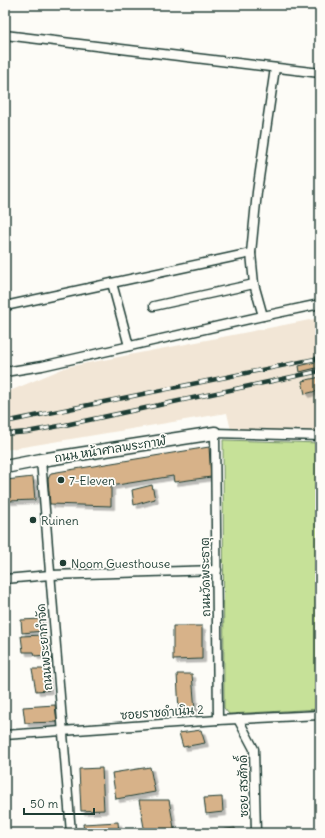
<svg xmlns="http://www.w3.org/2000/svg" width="325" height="838" font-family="Delius,'Playpen Sans Thai',sans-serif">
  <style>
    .built { fill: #f2e6d6 }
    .green { fill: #c6e198; stroke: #728f66 }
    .building { fill: #d7b289; stroke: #1f3d34; filter: url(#shadow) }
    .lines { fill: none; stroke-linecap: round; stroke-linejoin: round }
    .street-casing { stroke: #1f3d34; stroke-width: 11 }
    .secondary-casing { stroke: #1f3d34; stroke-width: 15 }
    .street { stroke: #fdfcf7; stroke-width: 8 }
    .secondary { stroke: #fdfcf7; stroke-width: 12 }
    .rail-casing { stroke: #1f3d34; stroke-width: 4.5 }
    .rail { stroke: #fdfcf7; stroke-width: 3; stroke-dasharray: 9; stroke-linecap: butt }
    .poi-dot { fill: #1f3d34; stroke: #fdfcf7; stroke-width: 1.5 }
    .labels { text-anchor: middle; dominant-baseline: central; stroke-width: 3.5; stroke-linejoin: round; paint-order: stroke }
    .street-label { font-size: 12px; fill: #1f3d34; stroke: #fdfcf7 }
    .poi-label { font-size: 12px; fill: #1f3d34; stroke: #fdfcf7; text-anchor: start }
  </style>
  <defs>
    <filter id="shadow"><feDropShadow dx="3.5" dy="3.5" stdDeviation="0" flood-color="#0004"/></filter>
  </defs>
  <rect width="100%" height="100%" fill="#fdfcf7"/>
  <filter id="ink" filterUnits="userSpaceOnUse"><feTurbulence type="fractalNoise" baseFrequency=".025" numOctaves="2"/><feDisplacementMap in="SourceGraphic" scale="8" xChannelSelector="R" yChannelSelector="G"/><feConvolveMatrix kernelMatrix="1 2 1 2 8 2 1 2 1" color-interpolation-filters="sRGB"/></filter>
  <g filter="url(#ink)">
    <path class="built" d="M320,318v113l-89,-1 -4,-17 -222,37v-57l62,-26z"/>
    <path class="green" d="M223,440l97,3v266l-91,5 -5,-6z"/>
    <g class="building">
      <path d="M320,361v6l-20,5 -1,-6z"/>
      <path d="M320,377v13l-15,4 -3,-13z"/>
      <path d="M209,447l2,30 -37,5 -1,-6 -62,10v20l-61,-2 -2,-25 3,-6z"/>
      <path d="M33,477l2,23 -27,1 -2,-21z"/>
      <path d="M152,485l3,14 -21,6 -2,-15z"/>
      <path d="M42,619l1,12 -21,2 -1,-13z"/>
      <path d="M173,626h29v33l-29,1z"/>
      <path d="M44,635l2,20 -11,1 -1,-4h-11l-2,-16z"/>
      <path d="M32,669h14l3,21 -13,1z"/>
      <path d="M177,674h15l3,37 -16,1z"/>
      <path d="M55,705l2,17 -32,1 -2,-16z"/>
      <path d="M201,730l4,13 -22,4 -4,-14z"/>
      <path d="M150,767l5,25 -39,7 -4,-26z"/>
      <path d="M102,768l2,42 -23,1 -2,-42z"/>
      <path d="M222,797l1,15 -17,2 -2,-16z"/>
      <path d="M139,800h30l6,33h-30z"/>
      <path d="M118,822l1,11h-35l-1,-9z"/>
      <path d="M235,828l1,5 -34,-1z"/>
    </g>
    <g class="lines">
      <defs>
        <g id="street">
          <path d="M5,35l315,38"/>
          <path d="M112,283l17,63"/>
          <path d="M5,306l246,-53"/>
          <path d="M154,306l100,-22"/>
          <path d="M263,316l-9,-32 -3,-31 6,-61 18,-124"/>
          <path d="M5,372l37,-6 221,-50 57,-12"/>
          <path d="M41,460l30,373"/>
          <path d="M5,579l45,-4 167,-5"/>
          <path d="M238,719l16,30 2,84"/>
          <path d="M218,720l-3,-287 105,3"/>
          <path d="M5,735l213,-15 102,-5"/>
        </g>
        <path id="secondary" d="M5,467l36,-7 174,-27"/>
      </defs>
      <use href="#street" class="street-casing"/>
      <use href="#secondary" class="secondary-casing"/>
      <use href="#street" class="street"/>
      <use href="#secondary" class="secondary"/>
      <defs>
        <g id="rail">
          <path d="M5,422l315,-64"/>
          <path d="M5,434l22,-2 38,-7 255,-54"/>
        </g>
      </defs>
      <use href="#rail" class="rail-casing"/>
      <use href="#rail" class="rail"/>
    </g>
  </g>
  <g class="poi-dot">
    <circle cx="61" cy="480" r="4"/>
    <circle cx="33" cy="520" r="4"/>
    <circle cx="63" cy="563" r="4"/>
  </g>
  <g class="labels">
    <g class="street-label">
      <text transform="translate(110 449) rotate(-9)">ถนน หน้าศาลพระกาฬ</text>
      <text transform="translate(205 577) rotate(-91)">ถนนวัดพระธาตุ</text>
      <text transform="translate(44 647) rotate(-95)">ถนนพระยากำจัด</text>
      <text transform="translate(162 712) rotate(-4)">ซอยราชดำเนิน 2</text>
      <text transform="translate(243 786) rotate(-91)">ซอย สรศักดิ์</text>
    </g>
    <g class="poi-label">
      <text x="69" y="480">7-Eleven</text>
      <text x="41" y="520">Ruinen</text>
      <text x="71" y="563">Noom Guesthouse</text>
    </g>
  </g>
  <rect width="325" height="838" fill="none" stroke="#fdfcf7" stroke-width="20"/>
  <rect x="10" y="10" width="305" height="818" fill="none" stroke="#1f3d34" stroke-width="1.5" filter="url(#ink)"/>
  <path d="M24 808v6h70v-6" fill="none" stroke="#1f3d34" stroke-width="2"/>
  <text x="30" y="808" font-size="12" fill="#1f3d34" stroke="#fdfcf7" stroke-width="3" paint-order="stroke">50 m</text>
</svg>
